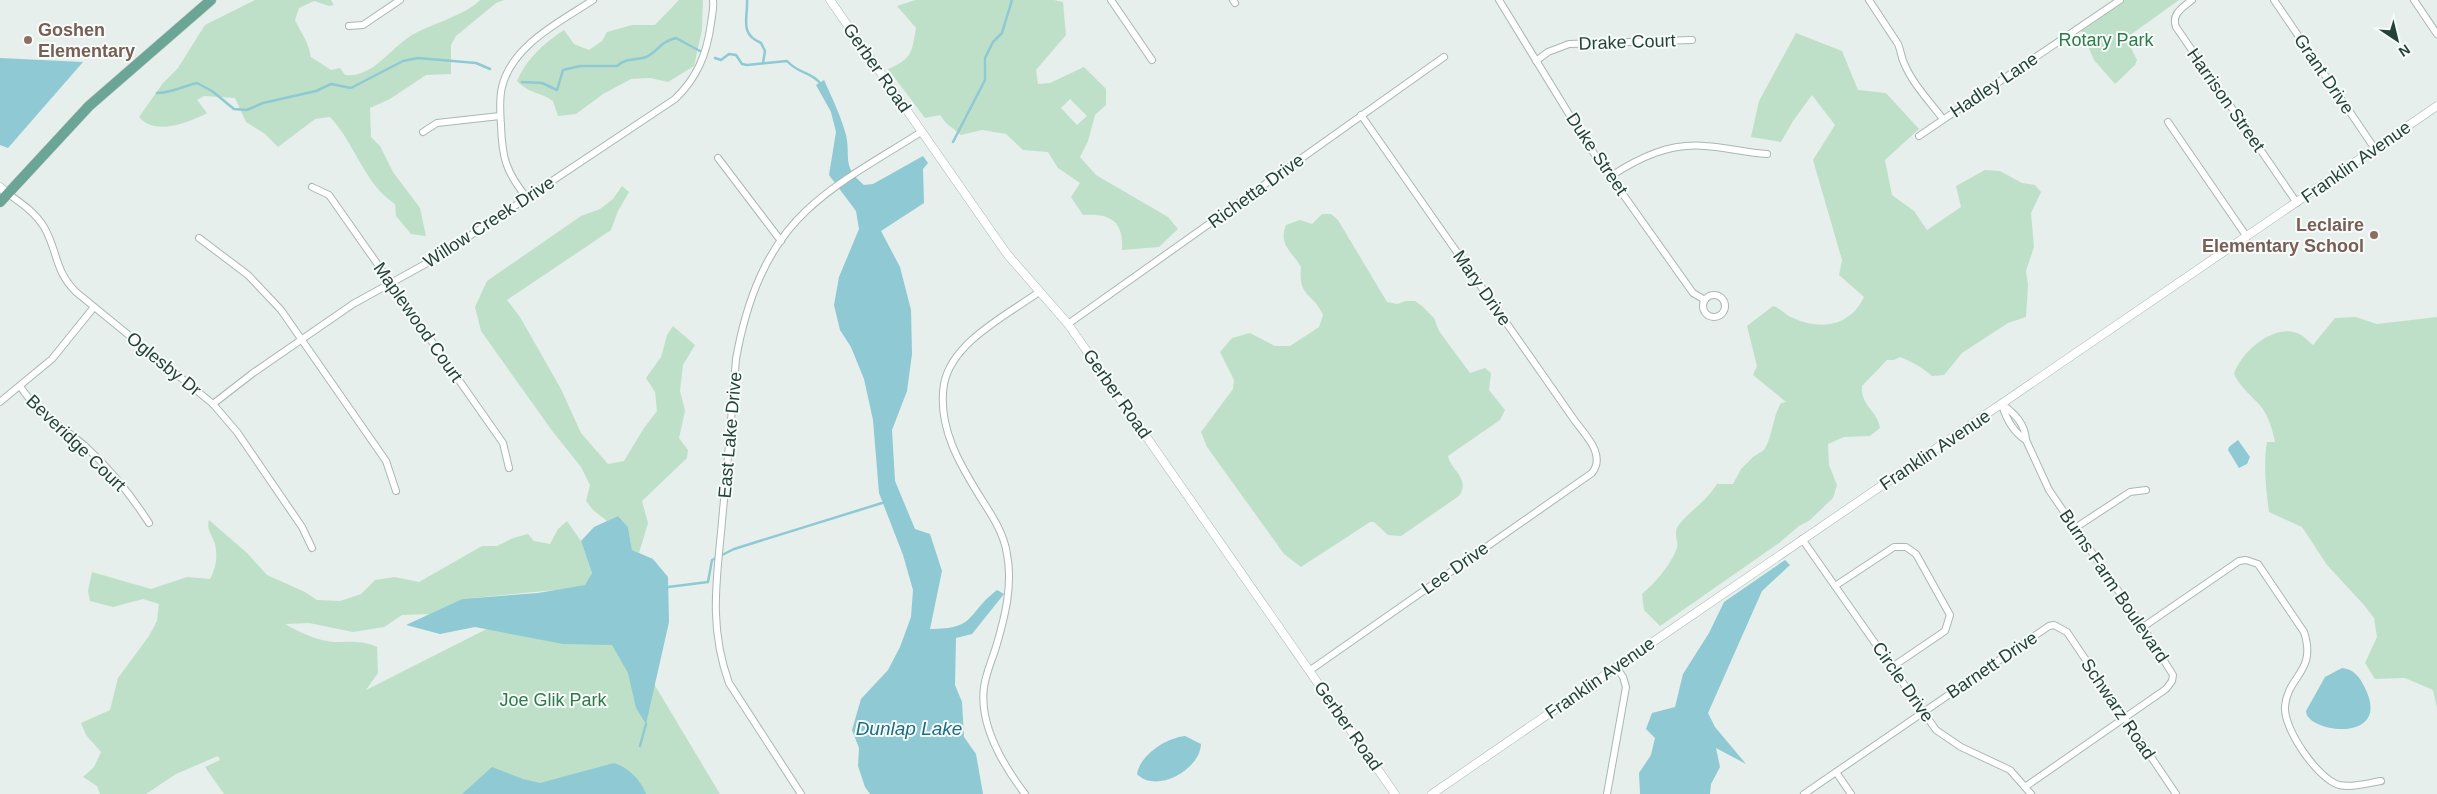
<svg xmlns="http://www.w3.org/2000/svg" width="2437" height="794" font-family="Helvetica,sans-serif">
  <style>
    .green { fill: #bfe0c8; fill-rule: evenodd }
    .water { fill: #8ec9d4 }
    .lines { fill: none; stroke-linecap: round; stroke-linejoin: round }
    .stream { stroke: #8ec9d4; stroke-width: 2.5 }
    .minor-casing { stroke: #a8b8b2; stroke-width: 8 }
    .tertiary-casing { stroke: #a8b8b2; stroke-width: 9 }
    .primary-casing { stroke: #c2cac8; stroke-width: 11 }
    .minor { stroke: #fff; stroke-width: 6 }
    .tertiary { stroke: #fff; stroke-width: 8 }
    .primary { stroke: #6aa596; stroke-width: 10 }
    .education-dot { fill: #8d6e63; stroke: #f7fbf9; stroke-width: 2 }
    .labels { text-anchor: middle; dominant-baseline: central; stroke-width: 4; stroke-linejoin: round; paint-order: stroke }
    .education-label { font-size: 18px; font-weight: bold; fill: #785e54; stroke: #f7fbf9; text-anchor: start }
    .park-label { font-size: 18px; fill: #2d7a4b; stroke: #f7fbf9 }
    .street-label { font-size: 18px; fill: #24423a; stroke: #f7fbf9 }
    .water-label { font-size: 19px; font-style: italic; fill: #1c6f80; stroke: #f7fbf9 }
  </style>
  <rect width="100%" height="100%" fill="#e6efeb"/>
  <g class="green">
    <path d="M255,0h76l3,5 -5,1 -15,-5 -15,7 -4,12c8,17 12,18 16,37l20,13 9,-2 5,7c27,3 43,-24 64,-38 20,-13 58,-22 71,-37h24l-8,3 -40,33 -5,9v29l-25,1 -36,24 -20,9 1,29 9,9 13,26 27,36 6,28 -15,-2 -15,-18 -1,-12c-31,-20 -40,-61 -65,-87l-15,2 -37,28 -13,-13 -19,-12 -11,-24 -31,-2 -7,4 10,13c-19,10 -52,23 -68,4l24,-34 15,-15 27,-43z"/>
    <path d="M679,0h24l-1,30 -8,36 -26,16 -18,-4 -19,1 -28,15 -27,20 -18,2 -5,-15c-15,-10 -23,-7 -36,-20 10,-23 26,-37 47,-51l10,14 15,6 13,-9 5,-9 25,-7h23z"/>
    <path d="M915,0h139l9,2 3,33 -30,35 2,14 12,-1 34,-16 22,22v16l-11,10 -7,26 -8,16 16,18 72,42 10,12 -19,18 -37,3c2,-29 -12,-37 -39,-35l-12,-18 9,-14 -22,-15 -10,-16 -25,-2 -17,-16 -24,-4 -21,5 -15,-12 -6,-8 -15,3 -37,-49c24,-10 24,-17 28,-41l-19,-22zM1070,99l17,17 -10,9 -16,-17z"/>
    <path d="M2125,0h54l-53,38 11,22 -2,5 -20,19 -21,-24 -13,-30z"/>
    <path d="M1796,33l46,18 16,39 28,3 33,36 -34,31 7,35 22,16 13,19 34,-23 -5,-21 29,-16 15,1 22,12 13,2 6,7 -10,21 3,34 -8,24 2,14 -2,32 -18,6 -46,30 -18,22 -12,1c-9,-8 -21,-15 -32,-19l-6,3h-7l-25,26c-2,19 16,25 18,42l-10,8 -26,1 -16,7 1,21 8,20 -4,13 -23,22 -11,6 -20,17 -119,83 -16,-16 -2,-16c14,-12 28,-28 35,-46 2,-7 -4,-14 1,-22 11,-15 27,-23 39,-42h16l8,-15 12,-12 11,-7c9,-14 8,-32 17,-47l5,-1 -33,-27 4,-9 -10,-40 26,-20c9,3 12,9 20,12 28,13 57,8 71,-21l-25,-22 3,-15 -29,-100 22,-35 -23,-30 -19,26 -12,21 -30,-5 8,-36z"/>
    <path d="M622,186l7,6 -11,19 -7,19 -104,70 13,17 41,72 20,44 27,31 16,-3 20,-33 13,-17 -2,-19 -9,-14 15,-21 6,-22 6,-9 22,19 -12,20 -3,26 5,20 -6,27 9,12 -1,8 -45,43 6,22 -9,30 -7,-3 -4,-23 -10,-11 -11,5 -14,-11 -7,-9 4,-16 -9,-18 -28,-35 -72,-101 -6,-24 12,-26 94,-65 19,-7 13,-10z"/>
    <path d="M1322,214h9l7,6 49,82 10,2 9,-3h9l7,5 12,12 5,13 31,42 15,-5 6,5 -2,17 16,20 -5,10 -52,36c3,15 23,22 11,40l-58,40 -13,-1 -14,-13h-4l-69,45 -17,-13 -77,-107 -6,-15 32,-43 1,-9 -14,-28 12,-14 18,-5 25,13h15l29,-19 4,-12c-10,-23 -25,-17 -22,-48 -9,-16 -23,-22 -15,-42l14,-5 12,4z"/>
    <path d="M2356,317l21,7 60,-7v391l-4,-18 -28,-12 -30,1 -10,-16 12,-26 -3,-19 -10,-13 -37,-40 -25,-38 -33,-15c-3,-23 -6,-47 -2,-70h8c-3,-14 -7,-29 -18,-40 -10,-10 -17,-16 -23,-28 7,-22 39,-50 63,-41 6,2 11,8 16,12l22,-27z"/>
    <path d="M209,520l38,33 20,22 38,17 12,8 23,1 21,-7 14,-14 20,-3 24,5 63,-36h15l16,-8 15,-4 6,7 16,3 8,-15 9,-8 14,20 11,32 -2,4 130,217h-496l-19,-27 15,-7 -2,-4 -42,18 -30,20h-46l-3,-8 -14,-9 11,-10 7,-15 -15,-17 -5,-12 29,-13 8,-32 31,-42 8,-15 2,-17 -16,-5 -30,8 -23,-6 -2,-10 4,-19 59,17 36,-12 23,2c6,-11 8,-22 5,-35 -3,-9 -9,-15 -6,-24zM566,589l-200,101 12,-17 -1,-26c-15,-7 -27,-5 -43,-5 -15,-1 -36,-10 -49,-18l24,-1 44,9 31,-5 18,-12 28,-1 32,-15z"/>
  </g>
  <g class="water">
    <path d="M0,58l83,4 -75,86 -8,-3z"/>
    <path d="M824,80c8,18 17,36 22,55 5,22 -5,31 18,50l9,-1 50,-28 5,7 -5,6 1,34 -43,28 19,36 11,43 1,44 -5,37 -15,39 3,51 20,48 15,5 12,37 -12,58c47,0 36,-15 67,-39l7,4 -32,40 -16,4 -1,47 7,17 2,35 12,17 7,40h-113l-5,-7 -7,-21 1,-18 -7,-18 9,-31 27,-29 12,-23 11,-30 2,-27 -10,-35 -24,-62 -6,-73 -9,-41 -13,-32 -11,-17 -6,-25 5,-28 20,-48 -3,-18 -27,-36 7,-43 -5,-20 -15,-27z"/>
    <path d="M2238,440l12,17 -3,7 -8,4 -11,-18 1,-3z"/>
    <path d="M618,516l10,11 4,23 21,9 15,18 1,45 -23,102 -10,-16 -8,-35 -16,-28 -49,-1 -88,-17 -35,7 -34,-9 56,-26 76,-6 47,-8 7,-12 -11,-32 13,-14z"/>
    <path d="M1785,560l5,5 -28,26 -54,122 7,14 31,37 -30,-16 4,19 -9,17 -1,10h-70l-1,-21 12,-18 4,-17 -9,-9 6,-16 23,-6 8,-33 26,-41 15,-31z"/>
    <path d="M2342,668c11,1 17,8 22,18 31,59 -58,47 -58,25l19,-34z"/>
    <path d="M1185,736l16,8c-1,26 -45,50 -64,30 3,-19 29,-36 48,-38z"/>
    <path d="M614,763c14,4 27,17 32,31h-184l30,-27 31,12 17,4z"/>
  </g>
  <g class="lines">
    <g class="stream">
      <path d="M747,0c1,18 -8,34 14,43l4,8 -2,12"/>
      <path d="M715,58l6,2 8,-6 7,1 6,9 5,1 40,-4c13,14 23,10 33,22"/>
      <path d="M522,82l20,1 15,7 6,-20 17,-4h37c10,-9 18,-5 29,-9 12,-5 13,-15 30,-19l24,13"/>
      <path d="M157,93c15,0 26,-7 40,-10l15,8 22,18 13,1 16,-7 53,-12 15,-7 20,4 52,-27 15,-3 58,5 14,6"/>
      <path d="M953,142l32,-62v-22l8,-16 9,-9 10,-33"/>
      <path d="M668,587l40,-5 4,-22 22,-11 148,-46"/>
      <path d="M640,746l6,-22"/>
    </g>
    <defs>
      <g id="minor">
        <path d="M1111,0l41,60"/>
        <path d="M1233,0l2,3"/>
        <path d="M1499,0l89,145 105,148 12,7"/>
        <path d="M1869,0l29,44c3,7 3,13 6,19 8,20 26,39 39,56"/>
        <path d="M2192,0c-9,7 -21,14 -16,27l121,176"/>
        <path d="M2274,0l101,149"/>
        <path d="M2414,0l23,34"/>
        <path d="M349,26l14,-1 37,-25"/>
        <path d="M1536,61l12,-9 21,-8 123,-4"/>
        <path d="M2168,122l79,115"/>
        <path d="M423,132l14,-9 63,-7"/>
        <path d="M1919,136l201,-136"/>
        <path d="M718,158l63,83"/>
        <path d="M1611,176c29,-19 59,-33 94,-30 21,1 41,7 62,8"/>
        <path d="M312,187l17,8 174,248 6,25"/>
        <path d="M7,193c14,10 28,19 37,34 14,24 10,43 32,65l137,112 24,28 65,95 10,21"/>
        <path d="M527,198c-21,-26 -25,-40 -26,-73 -1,-13 -2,-26 1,-38 10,-42 58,-65 91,-87"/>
        <path d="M199,238l49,37 33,35 105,151 10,30"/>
        <circle cx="1714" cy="306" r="11"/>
        <path d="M1068,324l376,-267"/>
        <path d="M20,386c16,26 43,41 65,60 25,23 46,49 64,77"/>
        <path d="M0,402l52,-43 42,-52"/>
        <path d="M213,404l40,-31 100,-69 85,-47 237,-158c22,-21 32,-45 36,-76 1,-7 3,-16 2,-23"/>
        <path d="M2002,405c4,13 11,27 24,35l23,50 94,137 30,48 -1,6 -6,8 -141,98"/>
        <path d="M2003,405c12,9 22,19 23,35"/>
        <path d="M2075,528l55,-36 16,-2"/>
        <path d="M1802,539l134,191 25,17 49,23 21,24"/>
        <path d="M1835,586l59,-39h12l10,7 34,61 -5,16 -53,36"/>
        <path d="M2143,627l96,-66 7,-1 12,4 46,68c13,40 -16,43 -19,74 -2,23 33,73 54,79 14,3 29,-2 42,-4"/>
        <path d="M1309,671l283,-198c14,-18 -6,-37 -17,-52l-214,-306"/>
        <path d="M1836,772l15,22"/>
        <path d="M801,794l-72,-111c-22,-61 -11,-110 -6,-173 5,-50 9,-101 13,-151 10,-56 29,-110 71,-149 33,-31 77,-54 114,-78"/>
        <path d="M1025,794c-22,-29 -46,-70 -41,-107 2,-14 8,-27 12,-40 9,-30 17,-62 11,-93 -3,-20 -14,-37 -25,-54 -22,-35 -45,-73 -38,-116 8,-42 63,-69 95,-92"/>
        <path d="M1607,794l19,-107 -3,-10 -7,-10"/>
        <path d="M1804,794l245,-168 5,-1 13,7 109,162"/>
      </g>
      <g id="tertiary">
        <path d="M830,0l177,254 61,70 327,470"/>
        <path d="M0,187l7,6"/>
        <path d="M1432,794c334,-231 671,-458 1005,-688"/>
      </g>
      <path id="primary" d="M0,202l89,-96 122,-106"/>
    </defs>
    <use href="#minor" class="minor-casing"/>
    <use href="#tertiary" class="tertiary-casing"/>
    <use href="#primary" class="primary-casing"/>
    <use href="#minor" class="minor"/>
    <use href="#tertiary" class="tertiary"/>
    <use href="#primary" class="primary"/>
  </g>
  <g class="education-dot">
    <circle cx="28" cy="40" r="5"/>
    <circle cx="2374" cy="235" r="5"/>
  </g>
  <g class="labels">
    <g class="education-label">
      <text x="38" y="30">Goshen<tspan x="38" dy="21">Elementary</tspan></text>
      <text x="2364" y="225" text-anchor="end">Leclaire<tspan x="2364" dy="21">Elementary School</tspan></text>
    </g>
    <g class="park-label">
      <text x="2106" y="40">Rotary Park</text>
      <text x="553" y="700">Joe Glik Park</text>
    </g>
    <g class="street-label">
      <text transform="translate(1627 42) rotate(-2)">Drake Court</text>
      <text transform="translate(877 68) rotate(55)">Gerber Road</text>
      <text transform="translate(2324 74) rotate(56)">Grant Drive</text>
      <text transform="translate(1994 85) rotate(-34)">Hadley Lane</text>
      <text transform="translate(2226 100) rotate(55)">Harrison Street</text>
      <text transform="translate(1597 154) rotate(56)">Duke Street</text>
      <text transform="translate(2356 162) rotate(-35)">Franklin Avenue</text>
      <text transform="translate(1256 191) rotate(-36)">Richetta Drive</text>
      <text transform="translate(489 222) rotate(-33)">Willow Creek Drive</text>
      <text transform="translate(1482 288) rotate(55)">Mary Drive</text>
      <text transform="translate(418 322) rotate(55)">Maplewood Court</text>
      <text transform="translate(164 364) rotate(39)">Oglesby Dr</text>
      <text transform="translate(1117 394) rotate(55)">Gerber Road</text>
      <text transform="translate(730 435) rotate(-85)">East Lake Drive</text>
      <text transform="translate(76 443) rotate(44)">Beveridge Court</text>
      <text transform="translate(1935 450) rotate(-34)">Franklin Avenue</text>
      <text transform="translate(1455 568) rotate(-35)">Lee Drive</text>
      <text transform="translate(2114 586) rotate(56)">Burns Farm Boulevard</text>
      <text transform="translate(1992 665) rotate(-34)">Barnett Drive</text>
      <text transform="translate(1600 678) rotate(-35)">Franklin Avenue</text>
      <text transform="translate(1903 682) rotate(55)">Circle Drive</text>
      <text transform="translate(2118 709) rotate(56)">Schwarz Road</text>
      <text transform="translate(1348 726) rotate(55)">Gerber Road</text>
    </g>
    <g class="water-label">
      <text x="909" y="728">Dunlap Lake</text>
    </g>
  </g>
  <g transform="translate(2397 40) rotate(145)" stroke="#f7fbf9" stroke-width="4" paint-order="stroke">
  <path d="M0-4L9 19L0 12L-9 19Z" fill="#24423a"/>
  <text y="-8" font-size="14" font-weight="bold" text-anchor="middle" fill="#24423a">N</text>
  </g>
</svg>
